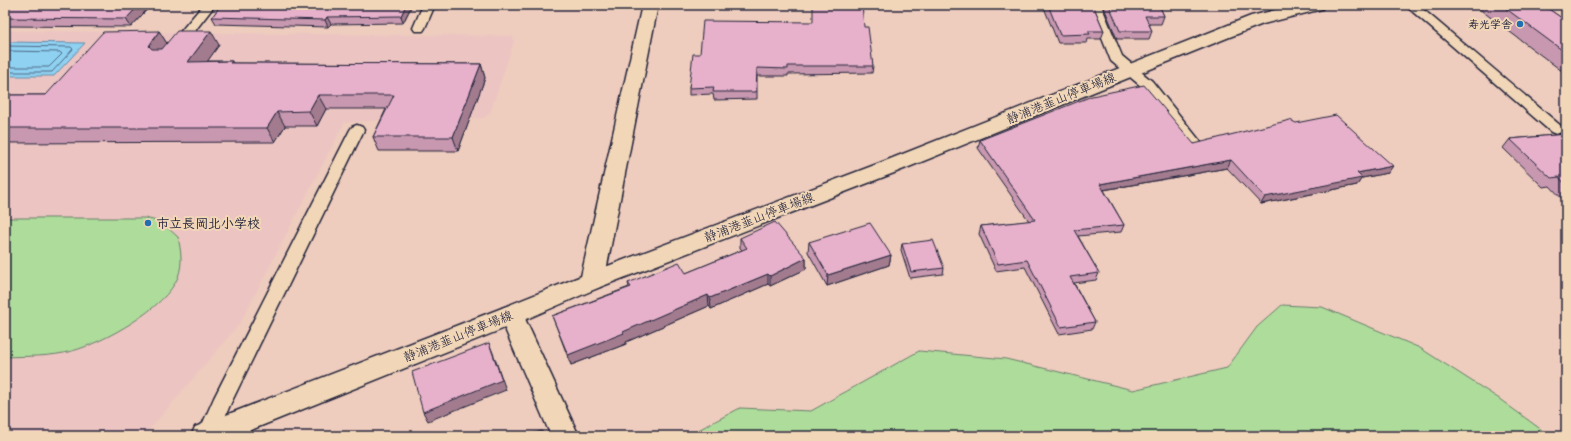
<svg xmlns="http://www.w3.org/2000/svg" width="1571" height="441" font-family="'Comic Neue','Klee One',sans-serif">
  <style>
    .built { fill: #ecc4c2 }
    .green { fill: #aedc9b; stroke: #687f6b }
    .water { fill: #8fd1f1; stroke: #638ba8 }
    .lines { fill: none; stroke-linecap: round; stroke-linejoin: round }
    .shore { stroke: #4e6884; stroke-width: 1 }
    .service-casing { stroke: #22223b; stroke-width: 3 }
    .minor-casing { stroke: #22223b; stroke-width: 3 }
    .secondary-casing { stroke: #22223b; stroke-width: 3 }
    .service { fill: #f1d7b8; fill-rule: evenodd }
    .minor { fill: #f1d7b8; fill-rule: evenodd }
    .secondary { fill: #f1d7b8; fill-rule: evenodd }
    .wall { fill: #c798af; stroke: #22223b }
    .shaded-wall { fill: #a27c8e; stroke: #22223b }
    .building { fill: #e7b1cb; stroke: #22223b }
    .poi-dot { fill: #1f6fb2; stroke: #f1d7b8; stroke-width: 1.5 }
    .labels { text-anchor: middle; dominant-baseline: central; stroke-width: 4; stroke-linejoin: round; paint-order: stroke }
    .far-poi-label { font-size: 11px; font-weight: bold; fill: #22223b; stroke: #f1d7b8; text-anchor: end }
    .street-label { font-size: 13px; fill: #22223b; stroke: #f1d7b8 }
    .poi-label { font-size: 13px; font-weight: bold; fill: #22223b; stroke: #f1d7b8; text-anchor: start }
  </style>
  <rect width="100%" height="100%" fill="#eeccbe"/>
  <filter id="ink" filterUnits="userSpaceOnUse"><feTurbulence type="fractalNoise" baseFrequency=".025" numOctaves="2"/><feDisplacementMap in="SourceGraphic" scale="8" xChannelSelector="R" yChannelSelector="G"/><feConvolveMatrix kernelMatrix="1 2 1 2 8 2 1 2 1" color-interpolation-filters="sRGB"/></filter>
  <g filter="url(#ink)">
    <path class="built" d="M5,31l507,5 2,5 -24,72 -6,5 -93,1 -47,4 -104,200 -96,113h-139z"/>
    <g class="green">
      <path d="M5,218h140l16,4 17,15c3,14 5,26 0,40 -12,31 -75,66 -106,74 -22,6 -44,5 -67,6z"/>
      <path d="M1282,305l40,2 98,41 78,50 52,38h-863l53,-28 71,3 108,-60 87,8 127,31 94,-22 30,-41z"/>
    </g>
    <path class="water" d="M5,42l80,1 -31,33h-49z"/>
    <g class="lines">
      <g class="shore">
        <path d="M5,46l66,1 2,2 -21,23h-47"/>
        <path d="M5,51l55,1 2,2 -13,13h-44"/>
      </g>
      <defs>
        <g id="service">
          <path d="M203,5h12l-35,45h-10l-2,-3 2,-3z"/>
          <path d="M423,5h12l-10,23 -2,3h-8l-2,-3z"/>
          <path d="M1089,5h12l21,51 30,25 48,60 2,3 -2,3 -5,2 -5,-2 -48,-60 -31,-26z"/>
          <path d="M1405,5h13l143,121 2,3 -2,3 -5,2 -5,-2z"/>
          <path d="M357,125l5,2 2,3 -134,275 -13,31h-18l-1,-2 16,-36 136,-268 2,-3z"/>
        </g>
        <g id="minor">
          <path d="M642,5h16l-54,276 -4,6 -8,3 -8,-3 -4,-6z"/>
          <path d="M511,305l9,3 59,128h-28l-52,-121 3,-7z"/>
        </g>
        <path id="secondary" d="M1296,5h28l-2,4 -59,15 -36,14 -333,135 -294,114 -80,35 -284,114h-45l4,-9 307,-119 82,-33 296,-112 371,-147z"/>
      </defs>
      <use href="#service" class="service-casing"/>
      <use href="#minor" class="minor-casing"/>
      <use href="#secondary" class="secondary-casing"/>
      <use href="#service" class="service"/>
      <use href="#minor" class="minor"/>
      <use href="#secondary" class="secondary"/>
    </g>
    <g class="wall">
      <path d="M5,5h146l-20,22 -126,-1z"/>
      <path d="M221,5h191l-9,18 -72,1 -3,3 -112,-3 -4,-7z"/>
      <path d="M1043,5h50l11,26 -3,8h-13l-1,4h-29z"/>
      <path d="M1103,5h56l5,11 -3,8h-12l3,7 -3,8h-32z"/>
      <path d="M1474,5h69l23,16v53z"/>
      <path d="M864,27l9,39 -1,7 -84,1v2h-31v23l-43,1 -1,-6 -24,1v-7l11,-34z"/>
      <path d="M159,31l8,13 52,1 -12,16h25l1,2 248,1 4,14 -27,73h-79l-6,-14 13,-28h-60l-9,17h-32l-10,16 -270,1v-48h41z"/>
      <path d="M1566,134v69l-16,-17 -7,1 -40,-39 7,-9z"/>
      <path d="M980,140l214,4 194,29 -26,5 -5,7 -96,19 -34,-36 -123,22 20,35 -3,7 -43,4 21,37 -3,7 -22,3 21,39 -3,7 -33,5 -34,-67 -29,4 -17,-37 2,-8 48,-5 -51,-73z"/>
      <path d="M740,238l66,20v11l-36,17 -2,-2 -57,25 -2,-3 -83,36v2l-55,21 -15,-39 -4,-10 77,-29 -1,-4 58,-10 56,-23 -2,-2z"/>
      <path d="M809,242l82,13 -2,10 -62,21 -19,-34z"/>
      <path d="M902,244l42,24 -1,6 -33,4 -9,-28z"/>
    </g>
    <g class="shaded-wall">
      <path d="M139,5h12l-20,22 -5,-8z"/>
      <path d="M406,5h6l-9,18 -2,-7z"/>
      <path d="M327,17l4,7 -3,3 -3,-7z"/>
      <path d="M159,31l9,14 -10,15 -9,-14z"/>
      <path d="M211,31l8,14 -22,31 -9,-14z"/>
      <path d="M481,64l4,14 -27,73 -5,-14z"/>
      <path d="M318,95l8,14 -9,17 -8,-15z"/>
      <path d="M277,112l8,14 -10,16 -8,-14z"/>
      <path d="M1231,160l-4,8 -130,23 3,-7z"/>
      <path d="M1393,166l-5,7 -26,5 -5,7 -96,19 4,-7 92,-24z"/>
      <path d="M891,255l-2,10 -62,21 1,-11z"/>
      <path d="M806,258v11l-36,17v-10z"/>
      <path d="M768,274v10l-57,25 -1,-11z"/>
      <path d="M708,295l1,11 -83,36v2l-55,21 -3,-10z"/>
      <path d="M489,343l4,10 13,37 -78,31 -5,-9z"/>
    </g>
    <g class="building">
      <path d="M5,5h134l-13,14 -121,-1z"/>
      <path d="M221,5h185l-5,11 -74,1 -2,3 -113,-3z"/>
      <path d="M813,5h49l2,22h4l5,39h-85v3l-31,-1 -1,24h-43l1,-5 -25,1 4,-34h7l3,-33 110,1z"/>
      <path d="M1048,5h45l11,26h-16l2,3 -30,1z"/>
      <path d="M1109,5h50l5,11h-19l7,15h-32z"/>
      <path d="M1501,5h42l23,16v32z"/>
      <path d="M159,31l-10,15 3,3h10l15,-18h34l-23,31 44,-1 -2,2 251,1 -28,73h-80l21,-42h-76l-9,16 -32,1 -10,16h-262v-33h41l57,-63z"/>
      <path d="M1144,85l50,59 96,-24 6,3 40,-8 57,51 -36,7 5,5 -97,19 -34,-37 -131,24 24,41 -50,5 25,43 -29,4 25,45 -34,5 -34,-67 -29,4 -17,-38 54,-6 -55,-80 112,-44z"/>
      <path d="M1566,134v51l-7,-8 -8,1 -41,-39z"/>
      <path d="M775,222l31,36 -36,18 -2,-2 -58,24 -2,-3 -85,37 1,1 -56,22 -16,-39 79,-29 -3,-4 51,-21 7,11 61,-25 -7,-10z"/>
      <path d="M870,223l21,32 -63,20 -19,-33z"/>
      <path d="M933,240l11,28 -33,4 -9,-28z"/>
      <path d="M489,343l13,37 -79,32 -11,-40z"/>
      <path d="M542,431l1,5h-20z"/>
    </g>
  </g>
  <g class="poi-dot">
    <circle cx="1520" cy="24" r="4"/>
    <circle cx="148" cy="223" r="4"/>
  </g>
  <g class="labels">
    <g class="far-poi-label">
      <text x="1512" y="24">寿光学舎</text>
    </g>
    <g class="street-label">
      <text transform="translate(1061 98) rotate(-22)">静浦港韮山停車場線</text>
      <text transform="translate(759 217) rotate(-21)">静浦港韮山停車場線</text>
      <text transform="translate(458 336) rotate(-22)">静浦港韮山停車場線</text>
    </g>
    <g class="poi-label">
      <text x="156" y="223">市立長岡北小学校</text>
    </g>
  </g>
  <rect width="1571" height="441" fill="none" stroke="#f1d7b8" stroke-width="20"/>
  <rect x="10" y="10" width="1551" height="421" fill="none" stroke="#22223b" stroke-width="1.5" filter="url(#ink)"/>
</svg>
